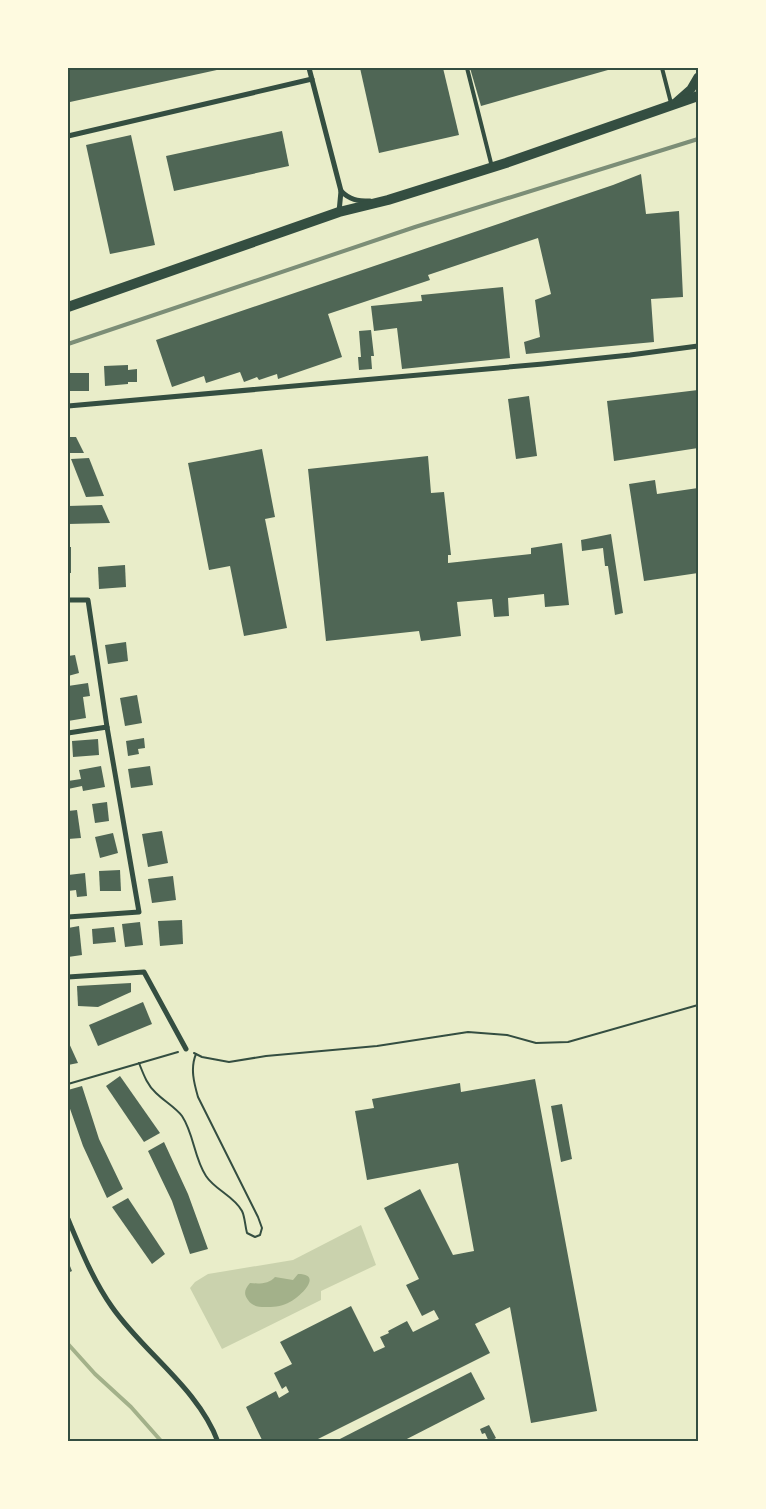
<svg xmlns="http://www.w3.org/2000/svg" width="766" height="1509" font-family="'Roboto Condensed',sans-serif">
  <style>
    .green { fill: #cad2ad }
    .water { fill: #a3b18a }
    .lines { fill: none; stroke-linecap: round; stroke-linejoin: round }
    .stream { stroke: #a3b18a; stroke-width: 4 }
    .building { fill: #4f6655 }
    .path { stroke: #344e41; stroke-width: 2 }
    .service { stroke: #344e41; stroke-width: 4 }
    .minor { stroke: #344e41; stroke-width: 5 }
    .tertiary { stroke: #344e41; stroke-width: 9 }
    .secondary { stroke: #344e41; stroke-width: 10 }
    .rail { stroke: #7c8e77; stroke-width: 4 }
    .neatline { fill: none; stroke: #344e41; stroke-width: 2 }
  </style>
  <rect width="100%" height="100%" fill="#e9edc9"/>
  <path class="green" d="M361,1225l15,40 -55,26v9l-99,49 -32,-61 5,-6 13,-8 85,-14z"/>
  <path class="water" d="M298,1274c27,0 0,25 -10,29 -8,4 -15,4 -23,4 -7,0 -13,-1 -17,-7 -5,-7 -3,-11 2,-17 9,1 19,1 25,-6l18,3z"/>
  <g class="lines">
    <path class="stream" d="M68,1344l27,30 36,33 31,35"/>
  </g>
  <g class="building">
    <path d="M68,68h158l-156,34 -2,-10z"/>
    <path d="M360,68h83l16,67 -80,18z"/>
    <path d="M470,68h145l-134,38z"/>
    <path d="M282,131l7,35 -115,25 -8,-35z"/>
    <path d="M131,135l24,110 -45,9 -24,-109z"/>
    <path d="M641,174l5,40 33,-3 4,86 -32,2 3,43 -128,12 -2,-12 16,-5 -5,-37 16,-6 -13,-56 -110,37 2,5 -102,34 14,43 -64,22 -1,-5 -18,6 -2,-3 -13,5 -4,-10 -34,11 -2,-7 -32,11 -16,-47 457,-155z"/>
    <path d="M503,287l7,71 -108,11 -5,-41 -23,3 -3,-25 51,-5 -1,-6z"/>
    <path d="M371,330l3,26h-3l1,13 -13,1 -1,-13h3l-2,-26z"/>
    <path d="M128,365v5l9,-1v13h-9v2l-23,2 -1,-20z"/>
    <rect x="68" y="373" width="21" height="18"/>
    <path d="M698,390v58l-84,13 -7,-60z"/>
    <path d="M529,396l8,60 -21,3 -8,-60z"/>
    <path d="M68,437h8l8,16h-16z"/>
    <path d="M262,449l13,68 -10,2 22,109 -43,8 -14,-70 -21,4 -21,-107z"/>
    <path d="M428,456l3,37 13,-1 7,63h-3v8l83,-9v-6l31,-5 7,62 -24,2 -1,-13 -36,4 1,18 -15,1 -2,-18 -35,3 4,34 -40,5 -2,-10 -93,10 -18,-172z"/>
    <path d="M89,458l15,38 -18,1 -15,-38z"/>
    <path d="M655,480l2,14 41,-6v85l-54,8 -15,-97z"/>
    <path d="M102,505l8,18 -42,1v-18z"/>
    <path d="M611,534l12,79 -8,2 -7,-49h-3l-2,-18 -21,3 -1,-11z"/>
    <rect x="68" y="547" width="3" height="26"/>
    <path d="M125,565l1,22 -27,2 -1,-22z"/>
    <path d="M126,642l2,19 -20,3 -3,-19z"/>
    <path d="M75,655l4,18 -11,3v-20z"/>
    <path d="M88,683l2,13 -7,1 3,21 -18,3v-35z"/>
    <path d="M137,695l5,28 -17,3 -5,-28z"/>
    <path d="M144,738l1,10 -7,1 1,5 -11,2 -2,-15z"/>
    <path d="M98,739l1,16 -26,2 -1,-16z"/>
    <path d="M101,766l4,21 -22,4 -1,-5 -14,3v-8l13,-2 -2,-9z"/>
    <path d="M150,766l3,19 -22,3 -3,-19z"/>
    <path d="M107,802l2,19 -14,2 -3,-19z"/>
    <path d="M77,810l4,28 -13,1v-28z"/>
    <path d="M162,831l6,32 -20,4 -6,-33z"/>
    <path d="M113,833l5,20 -18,5 -5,-21z"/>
    <path d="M120,870l1,21h-21l-1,-20z"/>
    <path d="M85,873l2,23 -10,1 -1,-7 -8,1v-16z"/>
    <path d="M173,876l3,24 -24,3 -4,-24z"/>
    <path d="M182,920l1,24 -23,2 -2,-25z"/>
    <path d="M140,922l3,23 -18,2 -3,-23z"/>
    <path d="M79,926l3,29 -14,2v-29z"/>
    <path d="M114,927l2,15 -23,2 -1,-15z"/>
    <path d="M131,983v9l-33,15 -20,-1 -1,-20z"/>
    <path d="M143,1002l9,22 -54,22 -9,-21z"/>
    <path d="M68,1041l10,22 -10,2z"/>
    <path d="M120,1076l40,57 -16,9 -38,-56z"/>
    <path d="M535,1079l62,332 -66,12 -21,-116 -35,17 15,29 -178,89h-49l-17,-35 30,-16 3,7 10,-6 -3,-6 -4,3 -8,-16 18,-9 -12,-22 71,-36 23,46 11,-5 -5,-10 9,-4 -1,-2 19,-10 6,11 26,-13 -5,-9 -12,6 -16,-31 13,-6 -35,-71 36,-19 33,66 21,-4 -16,-88 -91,17 -12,-69 19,-3 -2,-9 88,-16 1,9z"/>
    <path d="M82,1086l17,53 24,50 -16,9 -24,-52 -15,-43v-13z"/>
    <path d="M562,1104l10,55 -11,3 -10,-56z"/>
    <path d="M164,1142l24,52 20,55 -18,5 -18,-53 -24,-50z"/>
    <path d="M128,1198l37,56 -13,10 -40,-57z"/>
    <path d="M68,1261l4,10 -4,2z"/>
    <path d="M471,1372l14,27 -84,43h-67z"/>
    <path d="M489,1425l7,13 -7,4 -4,-9 -3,1 -2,-5z"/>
  </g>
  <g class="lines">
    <g class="path">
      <path d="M194,1053l8,4 27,5 37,-6 111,-10 91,-14 39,3 29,8 32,-1 130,-37"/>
      <path d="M139,1063c4,10 8,22 17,30 8,8 19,14 26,23 12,18 12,42 24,60 9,14 28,20 36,35 3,6 3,15 5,22l8,4 5,-2 2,-7 -4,-11 -60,-120c-4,-14 -8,-29 -2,-43"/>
      <path d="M68,1084l110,-32"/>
    </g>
    <g class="service">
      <path d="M467,68l25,99"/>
      <path d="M662,68l9,35"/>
    </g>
    <g class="minor">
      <path d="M309,68l32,123c9,9 16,10 29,10"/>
      <path d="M68,136l244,-57"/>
      <path d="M339,212l2,-21"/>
      <path d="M68,406l475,-42 87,-9 68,-9"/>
      <path d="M68,600h20l19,127"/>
      <path d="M68,733l39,-6 32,185 -71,5"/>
      <path d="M68,977l76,-5 42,77"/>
      <path d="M68,1219c13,31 25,61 44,88 32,46 86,81 106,135"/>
    </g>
    <path class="tertiary" d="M674,104l17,-15 7,-12"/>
    <path class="secondary" d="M68,307l271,-95 49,-12 118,-37 192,-67"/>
    <path class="rail" d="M68,344l347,-117 283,-88"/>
  </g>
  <rect width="766" height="1509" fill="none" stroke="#fefae0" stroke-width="138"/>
  <rect x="69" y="69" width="628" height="1371" class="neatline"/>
</svg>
